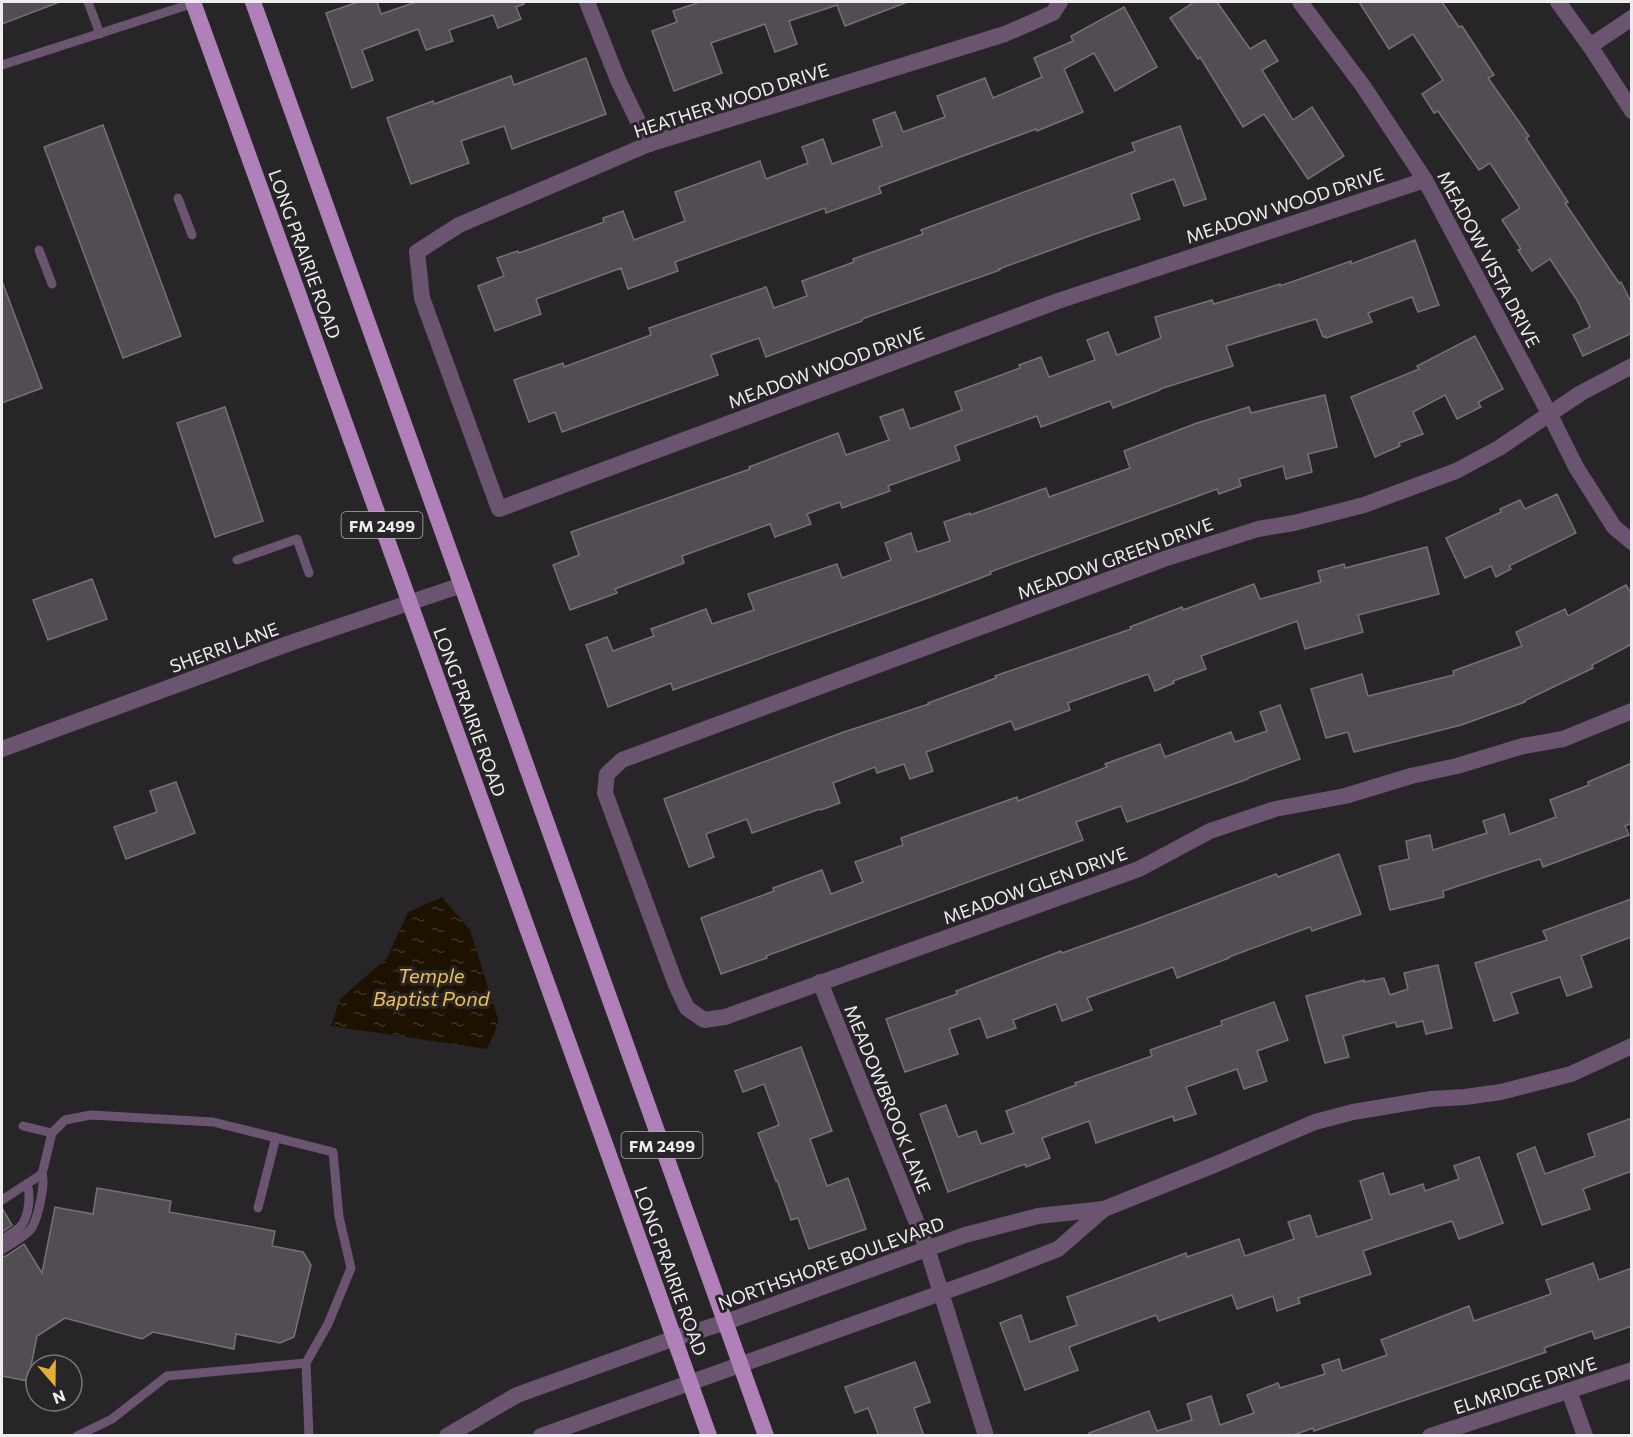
<svg xmlns="http://www.w3.org/2000/svg" width="1633" height="1437" font-family="Commissioner,sans-serif">
  <style>
    .water { fill: url(#water-ripples) }
    .building { fill: #514d52; stroke: #767176; stroke-width: 1.5 }
    .lines { fill: none; stroke-linecap: round; stroke-linejoin: round }
    .service { stroke: #6b546f; stroke-width: 9 }
    .minor { stroke: #6b546f; stroke-width: 16 }
    .primary { stroke: #b080b9; stroke-width: 16 }
    .labels { text-anchor: middle; dominant-baseline: central; stroke-width: 6; stroke-linejoin: round; paint-order: stroke }
    .shield { fill: #282529; stroke: #b3b0b4; stroke-width: 1.5 }
    .shield-label { font-size: 16px; font-weight: bold; fill: #efecef }
    .street-label { font-size: 18px; fill: #efecef; stroke: #282529 }
    .water-label { font-size: 20px; font-style: italic; fill: #f3c14a; stroke: #282529 }
  </style>
  <defs>
    <pattern id="water-ripples" width="26" height="14" patternUnits="userSpaceOnUse" patternTransform="scale(1.5)"><rect width="26" height="14" fill="#1d1100"/><path d="M2 4q2-2 4 0t4 0M15 11q2-2 4 0t4 0" fill="none" stroke="#3e3426"/></pattern>
  </defs>
  <rect width="100%" height="100%" fill="#282529"/>
  <path class="water" d="M442,897l28,33 29,92 -12,27 -156,-23 9,-27 47,-41 21,-46z"/>
  <g class="building">
    <path d="M2,2h55v1l-55,21z"/>
    <path d="M358,2h19l4,12 35,-12h107l1,2 -8,3 5,12 -23,9 -5,-13 -44,15 4,11 -27,9 -8,-21 -56,21 11,30 -21,8 -26,-75z"/>
    <path d="M700,2h205v1l-60,23 -8,-21 -48,16 8,23 -22,8 -10,-28 -54,19 11,30 -48,18 -22,-60 25,-9 -4,-11z"/>
    <path d="M1194,2h23l33,47 15,-9 13,21 -16,9 31,50 19,-13 32,49 -36,23 -44,-65 -21,13 -43,-70 -2,2 -28,-41z"/>
    <path d="M1359,2h83l17,25 3,-1 32,49 -6,3 41,58 -3,2 42,64 -3,1 54,80 2,-1 11,22v29l-49,23 -10,-21 17,-8 -13,-27 -27,-41 -18,12 -14,-21 3,-1 -19,-29 18,-12 -30,-45 -11,7 -41,-59 -4,2 -12,-19 21,-14 -30,-46 -24,15z"/>
    <path d="M1124,7l33,60 -42,24 -21,-38 -30,16 19,43 -46,19 -1,-2 -157,58 2,6 -55,20 -1,-5 -150,54 3,9 -50,18 -7,-21 -85,31 5,15 -46,17 -17,-45 26,-10 -7,-18 21,-7 1,2 85,-31 -1,-4 20,-7 11,29 51,-19 -10,-29 85,-31 6,18 42,-16 -6,-16 21,-8 9,25 50,-18 -9,-26 22,-8 8,20 42,-15 -8,-21 48,-18 8,20 49,-21 -8,-19 39,-17 -2,-5z"/>
    <path d="M586,58l20,56 -94,35 -8,-23 -43,15 8,22 -58,21 -24,-66 46,-17 1,3 77,-28 3,9z"/>
    <path d="M103,125l78,211 -58,22 -79,-211z"/>
    <path d="M1180,126l26,73 -22,7 -10,-27 -43,15 9,25 -48,16 -93,34 1,1 -138,49v2l-96,36 -7,-19 -48,17 7,20 -156,57 -7,-20 -26,10 -15,-42 49,-17 1,4 87,-32 -2,-7 117,-41 8,21 33,-12 -5,-15 52,-19 -1,-3 70,-25 -2,-4 214,-79 -3,-8z"/>
    <path d="M1415,240l24,65 -21,7 -6,-15 -44,16 4,9 -46,16 -1,-2 -2,1 -7,-18 -90,27 7,20 -73,23v1l-47,18 -3,-7 -69,26 -4,-11 -82,30 5,14 -72,26 2,5 -48,17 -2,-6 -33,12 4,10 -36,13 -5,-13 -88,32 2,7 -69,26 2,4 -47,17 -17,-45 26,-10 -8,-23 179,-63 -1,-2 89,-34 8,22 43,-15 -9,-23 23,-8 7,20 52,-19 -7,-18 65,-24 -1,-3 22,-8 8,20 46,-17 -8,-20 21,-8 9,23 44,-17 -6,-21 57,-17 2,4 66,-20v2l71,-25v3z"/>
    <path d="M2,284h1l39,104 -40,15z"/>
    <path d="M1475,336l28,53 -25,13 3,5 -24,12 -12,-24 -32,17 10,22 -24,9 1,3 -25,11 -24,-60 68,-28 -2,-3z"/>
    <path d="M1325,395l12,52 -29,7 4,18 -26,7 -3,-13 -44,13 2,7 -22,8 -2,-5 -227,83 1,2 -58,22 -260,94 -2,-7 -63,24 -22,-62 21,-8 6,14 41,-15 -3,-7 55,-20 6,15 42,-14 -6,-16 89,-30 5,14 49,-18 -6,-17 26,-10 6,19 33,-11 -6,-19 26,-9v2l76,-27 3,9 81,-29 -6,-17 73,-28 52,-16 2,6z"/>
    <path d="M225,407l38,114 -48,16 -38,-114z"/>
    <path d="M1557,494l19,39 -67,33 2,3 -15,8 -5,-11 -26,12 -19,-40 55,-26 -1,-3 20,-9 5,9z"/>
    <path d="M1427,547l12,47 -81,21 5,17 -58,17 -8,-28 -96,35 5,13 -33,12 1,2 -19,8 -7,-17 -80,29 2,7 -55,20 -4,-9 -85,31 7,19 -23,8 -6,-15 -27,9 -2,-6 -42,16 7,20 -19,7 -1,-1 -68,24 -5,-14 -41,15 8,23 -25,10 -25,-68 177,-66 88,-29 -1,-1 68,-25 -1,-2 136,-47 -1,-2 52,-20 1,3 71,-26 6,15 61,-17 -3,-11 26,-7 1,4z"/>
    <path d="M92,579l15,40 -59,21 -15,-40z"/>
    <path d="M1626,585l6,10v49l-40,21 1,3 -69,33 1,1 -64,23 -107,27 -6,-20 -22,6 -15,-49 51,-15 6,22 86,-21 -1,-4 69,-25 -6,-14 49,-23 3,7z"/>
    <path d="M1280,705l20,54 -52,19v1l-121,43 -6,-16 -45,16 7,18 -317,116 1,2 -46,16 -20,-56 73,-27 -1,-3 49,-18 9,24 32,-12 -8,-20 48,-17 -2,-7 116,-41 1,4 89,-34 -2,-3 55,-20 5,13 66,-25 4,10 32,-11 -7,-19z"/>
    <path d="M1632,763v60l-7,3 4,9 -86,32 -3,-8 -97,32 1,6 -54,13 -11,-44 30,-7 -3,-18 24,-6 3,15 54,-17 -4,-12 21,-7 6,20 46,-17 -6,-17 39,-15 -1,-3z"/>
    <path d="M176,782l19,51 -69,26 -12,-32 43,-15 -7,-21z"/>
    <path d="M1339,854l22,60 -49,17 -2,-4 -81,30v1l-52,20 -4,-11 -86,31 5,12 -30,11 -6,-17 -43,16 3,8 -29,10 -7,-20 -31,11 9,25 -53,18 -19,-53 71,-25 -1,-3 105,-40 1,2 79,-28 135,-51 2,3z"/>
    <path d="M1631,899v38l-50,19 11,31 -25,9 -7,-19 -49,16 7,20 -24,8 -19,-58 72,-23 -4,-9z"/>
    <path d="M1438,965l14,63 -26,6 -3,-13 -26,6 -2,-5 -52,14 6,21 -24,6 -19,-67 58,-16v2l20,-4 6,17 18,-6 -4,-16z"/>
    <path d="M1274,1002l14,38 -31,11 10,30 -23,8 -7,-20 -51,18 10,27 -22,7 -1,-5 -77,27 -7,-22 -47,17 8,20 -24,9 -1,-3 -77,28 -28,-78 26,-9 12,32 18,-6 5,13 33,-11 -8,-22 70,-26 -1,-2 77,-27 -2,-6 72,-25 -1,-4z"/>
    <path d="M801,1047l31,84 -22,8 17,47 21,-8 18,51 -57,20 -11,-31 -7,2 -14,-40 -1,1 -18,-48 21,-8 -15,-41 -21,8 -8,-21z"/>
    <path d="M1632,1118v53l-49,18 7,20 -48,16 -25,-71 18,-7 10,27 50,-18 -7,-22z"/>
    <path d="M1479,1157l24,66 -44,16 -7,-18 -89,30 8,23 -73,24 2,5 -23,8 -4,-15 -36,13 -5,-14 -73,26 -3,-6 -87,32 9,23 -53,20 -25,-67 21,-8 9,27 47,-17 -10,-28 119,-44 1,4 52,-18 6,17 49,-17 -6,-17 22,-7 7,22 55,-18 -12,-38 23,-8 7,22 33,-11 2,7 34,-12 -5,-13z"/>
    <path d="M97,1188l74,13 -2,11 106,19 -3,15 31,6 8,13 -17,72 -14,6 -44,-9 -2,15 -81,-17 -11,7 -77,-21 -28,18 -9,45 -26,-5v-119l4,-1 18,-12 18,29 13,-66 38,7z"/>
    <path d="M2,1208l10,17 -10,7z"/>
    <path d="M1593,1263l6,17 33,-12v58l-37,13 -3,-8 -48,17 2,4 -40,14 -192,65 -1,-3 -22,8h-202v-3l60,-22 8,20 35,-11 -5,-16 24,-8 9,29 34,-12 -7,-18 31,-12 2,5 45,-14 -3,-9 17,-6 3,12 45,-16 -6,-15 88,-34 5,15 77,-27 -5,-14z"/>
    <path d="M915,1362l15,40 -16,6 10,28h-45l-11,-28 -13,5 -10,-26z"/>
  </g>
  <g class="lines">
    <g class="service">
      <path d="M88,2l12,32"/>
      <path d="M2,65l192,-62"/>
      <path d="M178,198l14,37"/>
      <path d="M39,250l13,34"/>
      <path d="M237,560l60,-21 12,34"/>
      <path d="M23,1126l29,7"/>
      <path d="M2,1200l40,-26 10,-41 13,-13 26,-5 122,7 120,30 6,65 12,51 -23,56 -22,39"/>
      <path d="M258,1208l18,-71"/>
      <path d="M2,1240c6,-5 14,-9 19,-14 8,-10 10,-31 6,-42"/>
      <path d="M2,1250c8,-6 21,-12 28,-20 7,-7 16,-47 12,-56"/>
      <path d="M77,1436l35,-17 55,-43 139,-13 3,73"/>
    </g>
    <g class="minor">
      <path d="M587,2l31,78 31,64"/>
      <path d="M1060,2l-7,11 -48,21 -356,110 -190,81 -42,27 5,46 77,211 559,-208 367,-121"/>
      <path d="M1300,2l63,84 62,94 125,235 26,52 38,60 18,15"/>
      <path d="M1558,2l32,44 42,65"/>
      <path d="M1590,46l42,-28"/>
      <path d="M1632,366l-51,27 -82,55 -43,23 -92,34 -70,18 -36,6 -94,30 -542,201 -15,14 -2,19 71,192 11,23 17,12 21,-3 414,-148 71,-38 65,-22 70,-13 66,-20 46,-10 66,-20 40,-7 69,-28"/>
      <path d="M2,749l291,-107 169,-57"/>
      <path d="M820,982l107,266 59,188"/>
      <path d="M1569,1391l16,45"/>
      <path d="M447,1436l70,-41 158,-57 51,-16 239,-87 73,-19 66,-7 110,-44 101,-43 38,-10 78,-13 34,-2 36,-5 70,-18 61,-28"/>
      <path d="M541,1436l453,-162 64,-25 46,-40"/>
      <path d="M1430,1436l202,-66"/>
    </g>
    <g class="primary">
      <path d="M193,2l412,1142 104,292"/>
      <path d="M253,2l513,1434"/>
    </g>
  </g>
  <g class="labels">
    <g class="shield">
      <rect x="341.5" y="512" width="81" height="26" rx="4.5"/>
      <rect x="621.5" y="1132" width="81" height="26" rx="4.5"/>
    </g>
    <g class="shield-label">
      <text x="382" y="525">FM 2499</text>
      <text x="662" y="1145">FM 2499</text>
    </g>
    <g class="street-label">
      <text transform="translate(731 100) rotate(-18)">HEATHER WOOD DRIVE</text>
      <text transform="translate(1285 205) rotate(-18)">MEADOW WOOD DRIVE</text>
      <text transform="translate(305 254) rotate(70)">LONG PRAIRIE ROAD</text>
      <text transform="translate(1489 259) rotate(62)">MEADOW VISTA DRIVE</text>
      <text transform="translate(826 367) rotate(-20)">MEADOW WOOD DRIVE</text>
      <text transform="translate(1115 558) rotate(-20)">MEADOW GREEN DRIVE</text>
      <text transform="translate(224 647) rotate(-20)">SHERRI LANE</text>
      <text transform="translate(470 712) rotate(70)">LONG PRAIRIE ROAD</text>
      <text transform="translate(1035 885) rotate(-20)">MEADOW GLEN DRIVE</text>
      <text transform="translate(888 1099) rotate(68)">MEADOWBROOK LANE</text>
      <text transform="translate(831 1263) rotate(-20)">NORTHSHORE BOULEVARD</text>
      <text transform="translate(671 1271) rotate(70)">LONG PRAIRIE ROAD</text>
      <text transform="translate(1525 1385) rotate(-18)">ELMRIDGE DRIVE</text>
    </g>
    <g class="water-label">
      <text x="431" y="975">Temple<tspan x="431" dy="23">Baptist Pond</tspan></text>
    </g>
  </g>
  <rect width="1633" height="1437" fill="none" stroke="#efecef" stroke-width="6"/>
  <g transform="translate(54 1383) rotate(160)"><circle r="28" fill="#282529" stroke="#787578" stroke-width="1.5"/>
  <path d="M0-4.5L10 22L0 15L-10 22Z" fill="#e0b034"/>
  <text y="-9" font-size="16" font-weight="bold" text-anchor="middle" fill="#efecef">N</text>
  </g>
</svg>
